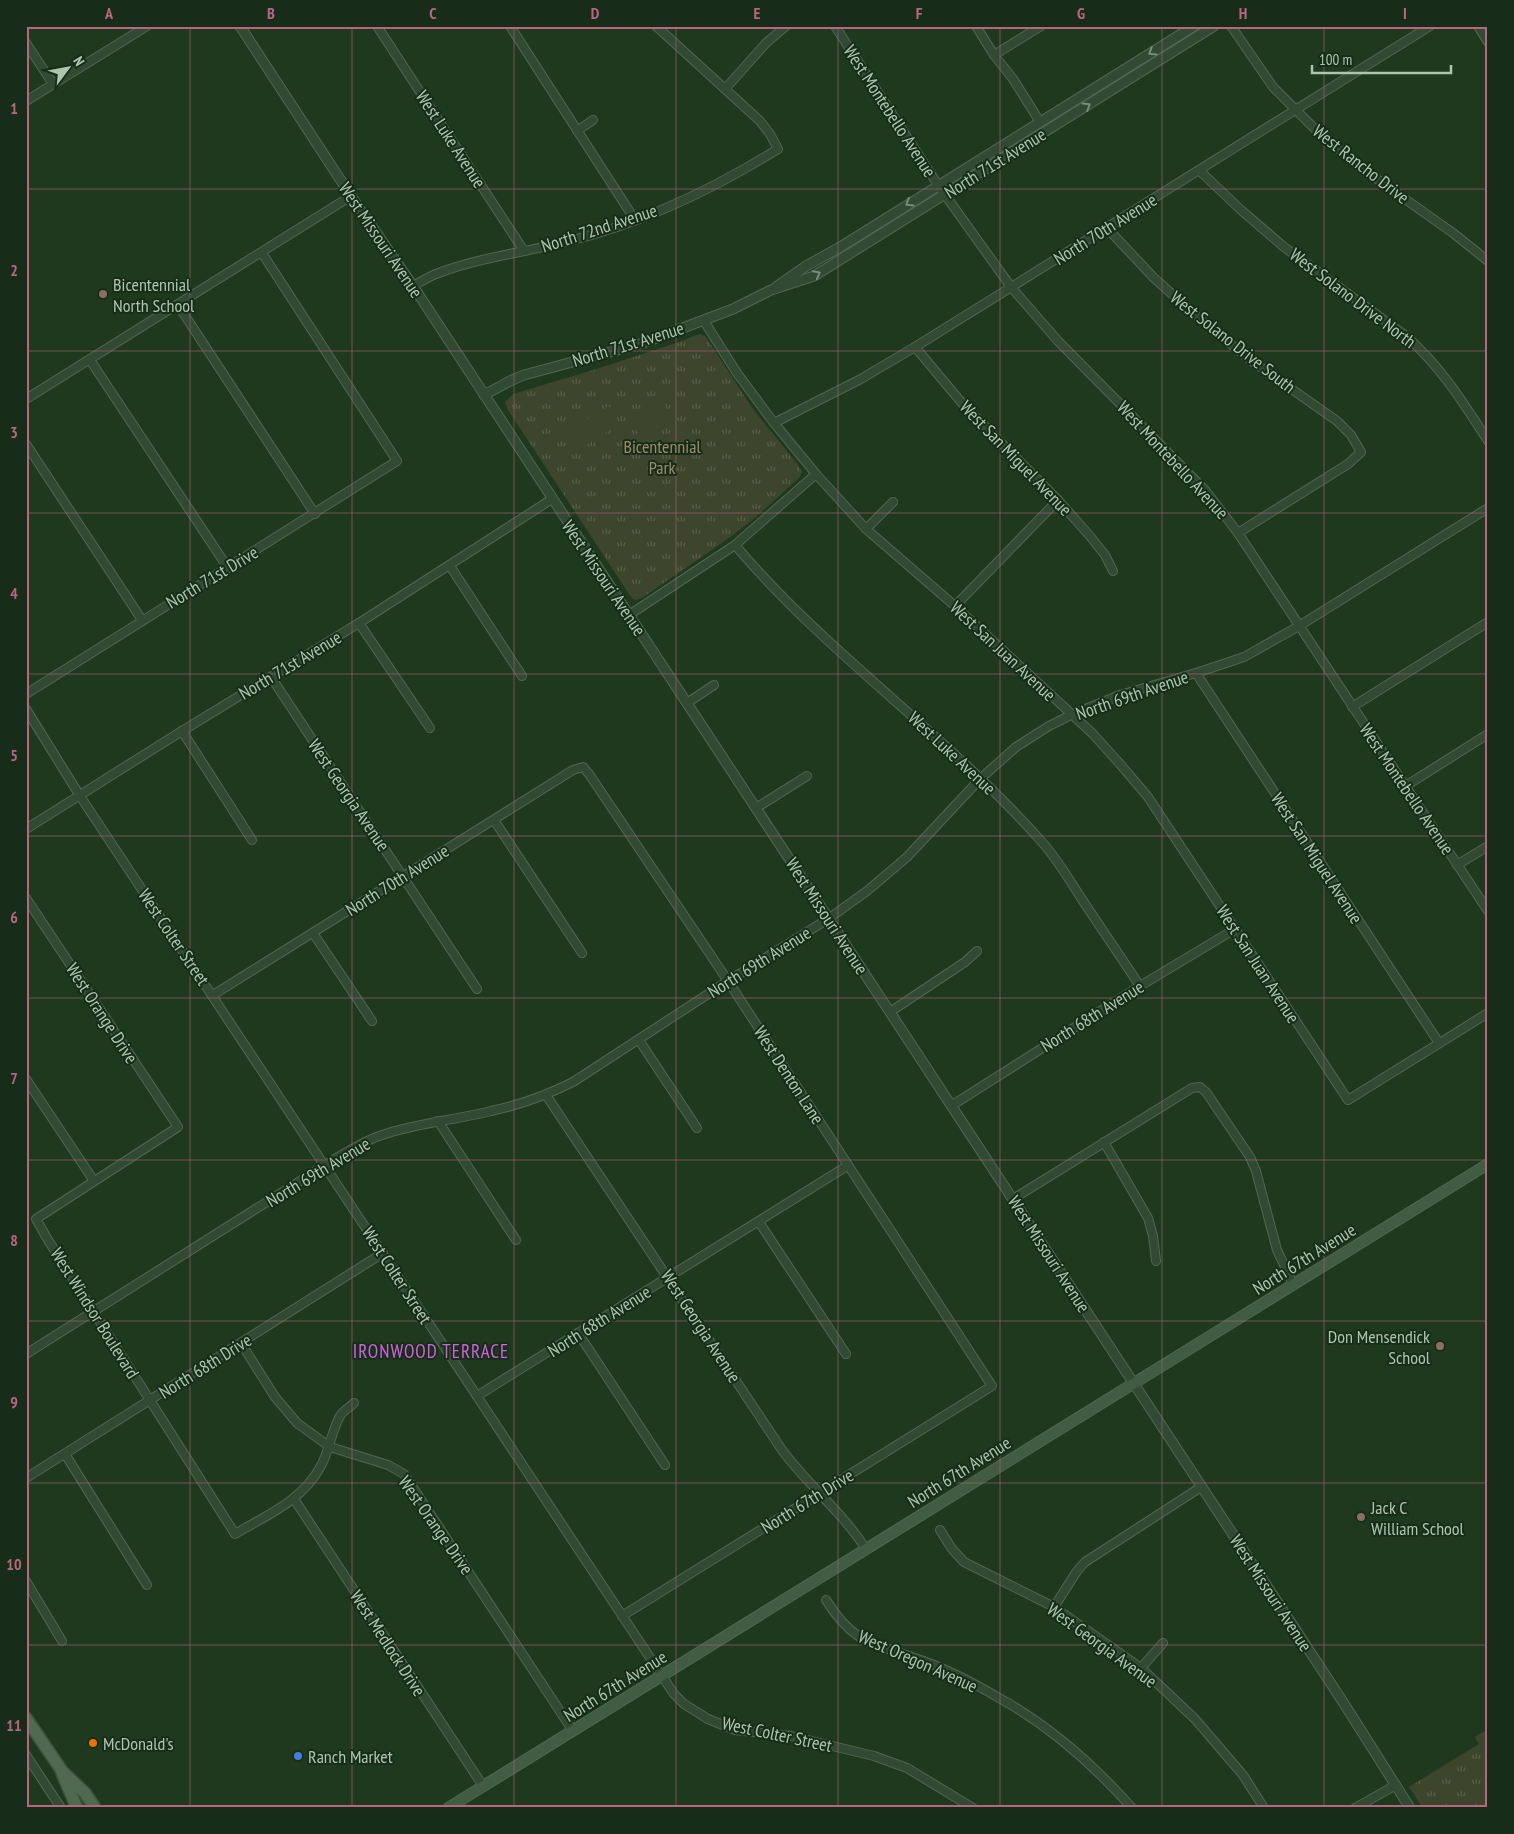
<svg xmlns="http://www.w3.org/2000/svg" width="1514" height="1834" font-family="'PT Sans Narrow',sans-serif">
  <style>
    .grass { fill: url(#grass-tufts) }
    .garden { fill: #3d462c }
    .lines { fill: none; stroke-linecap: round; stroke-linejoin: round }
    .minor-casing { stroke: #506751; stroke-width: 10 }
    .tertiary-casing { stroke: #506751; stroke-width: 11 }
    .secondary-casing { stroke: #506751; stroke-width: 12 }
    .primary-casing { stroke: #3c533d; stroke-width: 14 }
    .minor { stroke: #324933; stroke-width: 8 }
    .tertiary { stroke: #324933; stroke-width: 9 }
    .secondary { stroke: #405c42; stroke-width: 10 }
    .primary { stroke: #506a51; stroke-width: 11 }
    .oneway { stroke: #758e77 }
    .grid { fill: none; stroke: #b86680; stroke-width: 1; stroke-opacity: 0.55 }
    .education-dot { fill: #8d6e63; stroke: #182d19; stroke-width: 2 }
    .food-dot { fill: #e8710a; stroke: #182d19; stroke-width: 2 }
    .shop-dot { fill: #3f7fe0; stroke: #182d19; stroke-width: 2 }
    .labels { text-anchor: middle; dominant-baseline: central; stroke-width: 4; stroke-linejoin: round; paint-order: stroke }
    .street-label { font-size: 18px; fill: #acc6ae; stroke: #182d19 }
    .poi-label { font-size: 18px; fill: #acc6ae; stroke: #182d19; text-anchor: start }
    .park-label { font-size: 18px; fill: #9d8d6b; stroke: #182d19 }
    .neighbourhood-label { font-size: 19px; letter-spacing: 1px; fill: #d064de; stroke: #182d19 }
    .neatline { fill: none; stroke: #b86680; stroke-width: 2 }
    .grid-label { font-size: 16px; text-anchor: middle; font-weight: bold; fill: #b86680 }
  </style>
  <defs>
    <pattern id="grass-tufts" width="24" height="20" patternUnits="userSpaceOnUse" patternTransform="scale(1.25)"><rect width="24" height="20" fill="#3d462c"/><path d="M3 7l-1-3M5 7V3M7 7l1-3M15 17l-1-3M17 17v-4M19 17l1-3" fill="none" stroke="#565f48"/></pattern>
  </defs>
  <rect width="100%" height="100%" fill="#1f391f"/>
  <g class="grass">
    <path d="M701,334l5,3 47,72 46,57 3,6 -3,6 -43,39 -27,21 -87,60 -7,2 -4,-3 -123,-187 -3,-8 8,-8 87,-26 82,-27 14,-6z"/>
    <path d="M1488,1729v79h-65l-14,-21 70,-43 -4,-7z"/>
  </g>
  <g class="garden">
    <path d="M663,403l11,18 -32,19 -11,-18z"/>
    <path d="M609,406l11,18 -39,24 -11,-19z"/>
  </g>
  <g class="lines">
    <defs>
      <g id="minor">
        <path d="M377,26l147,225"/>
        <path d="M510,26l125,194"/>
        <path d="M835,26l103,159 73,102 47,54 147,149 33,43 250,378"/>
        <path d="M976,26l18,29 19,24 27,43"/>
        <path d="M1231,26l42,61 43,43 41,35 96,68 35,28"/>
        <path d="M1478,26l10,16"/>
        <path d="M26,43l27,41"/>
        <path d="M994,55l47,-29"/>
        <path d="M725,89l41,-46 20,-17"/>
        <path d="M26,101l121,-75"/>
        <path d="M577,131l16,-11"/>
        <path d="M1200,171l41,39 43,37 122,89c36,32 56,65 82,105"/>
        <path d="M1107,228l47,50 45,40 50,41 88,62 14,14 10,17 -13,12 -110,69"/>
        <path d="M413,286c8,-4 15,-9 23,-12 44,-17 92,-22 137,-34 72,-18 142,-52 205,-91l-8,-15 -10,-13 -104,-95"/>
        <path d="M178,305l137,209"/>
        <path d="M704,321l33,52 37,50 42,51 50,55 89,77 137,127 28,31 28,33 200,303 140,-87"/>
        <path d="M915,347l47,56 96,97 31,35 16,20 8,16"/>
        <path d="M90,360l138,208"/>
        <path d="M26,399l325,-203"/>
        <path d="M774,423l85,-43 56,-33 515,-321"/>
        <path d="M26,444l116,176"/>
        <path d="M866,529l27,-27"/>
        <path d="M735,545c92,109 212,190 307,297 16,18 28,39 41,59 19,28 38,57 57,85"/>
        <path d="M450,566l72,110"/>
        <path d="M955,606l103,-106"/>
        <path d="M629,615l106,-70 81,-71"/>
        <path d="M359,623l71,105"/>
        <path d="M1196,673l243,370"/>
        <path d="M271,677l206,312"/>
        <path d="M26,694l371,-233 -135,-208"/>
        <path d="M687,703l27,-18"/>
        <path d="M1352,707l136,-85"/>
        <path d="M26,709l54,87 594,898 10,10 24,15 27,11 56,6 83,20 33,12 66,40"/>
        <path d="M182,731l70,109"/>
        <path d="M1404,787l84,-53"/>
        <path d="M756,808l51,-32"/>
        <path d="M494,820l88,133"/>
        <path d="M26,829l156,-98 177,-108 193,-124"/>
        <path d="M1457,865l31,-19"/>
        <path d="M26,898l152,229 -142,92 12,21 187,294c32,-19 67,-33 86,-68 8,-15 11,-36 19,-50 3,-5 10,-9 14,-13"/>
        <path d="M313,933l59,88"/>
        <path d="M213,995l360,-225 10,-3 6,7 139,207 264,405 -370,230"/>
        <path d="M890,1012l75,-50 12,-11"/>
        <path d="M639,1040l58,88"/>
        <path d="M26,1079l68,102"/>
        <path d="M546,1095l236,355c26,35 60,62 84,99"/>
        <path d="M951,1106l189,-120 95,-57"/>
        <path d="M438,1121l78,119"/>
        <path d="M1104,1142l44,76 5,18 3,25"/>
        <path d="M1013,1199l179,-111 8,-1 6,5 44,65 6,14 21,79 16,34"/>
        <path d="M759,1222l87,132"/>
        <path d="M578,1333l87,132"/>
        <path d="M241,1343l34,54 22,26 33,24 58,18 16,9 169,257"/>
        <path d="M26,1354l312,-197c14,-8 28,-17 44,-22 35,-12 73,-15 109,-24 29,-6 56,-16 82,-29l155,-101 100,-62 39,-28 40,-34 73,-78 36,-32 33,-21 22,-11 49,-20 76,-22 48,-16 55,-31 189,-118"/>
        <path d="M477,1396l370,-230"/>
        <path d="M65,1454l82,131"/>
        <path d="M26,1478l357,-225"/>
        <path d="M294,1499l189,287"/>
        <path d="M940,1530l12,19 12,13 90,45 87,61 54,51 48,56 21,33"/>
        <path d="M26,1581l36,60"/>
        <path d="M826,1600c30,48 51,43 100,62 26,9 51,23 75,37 50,28 93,66 131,109"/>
        <path d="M1054,1607l23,-36 8,-9 116,-75"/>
        <path d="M1141,1668l22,-25"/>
        <path d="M26,1755l35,53"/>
        <path d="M1355,1808l41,-23"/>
      </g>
      <g id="tertiary">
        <path d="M240,26l111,170 62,90 930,1416 67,106"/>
        <path d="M776,287l30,-21 36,-20 352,-220"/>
        <path d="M484,395l26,-14 14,-6 119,-32 90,-34 38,-19 43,-14 400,-250"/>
      </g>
      <path id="secondary" d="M448,1808l1040,-644"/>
      <g id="primary">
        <path d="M26,1718l36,53 23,22 10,15"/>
        <path d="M62,1773l15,35"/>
      </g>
    </defs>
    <use href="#minor" class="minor-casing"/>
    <use href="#tertiary" class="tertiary-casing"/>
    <use href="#secondary" class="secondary-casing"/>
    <use href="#primary" class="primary-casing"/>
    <use href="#minor" class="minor"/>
    <use href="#tertiary" class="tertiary"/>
    <use href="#secondary" class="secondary"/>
    <use href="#primary" class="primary"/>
  </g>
  <defs><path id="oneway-chevron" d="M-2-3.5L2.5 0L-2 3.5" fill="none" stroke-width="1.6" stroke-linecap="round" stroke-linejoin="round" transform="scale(1.25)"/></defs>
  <g class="oneway">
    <use href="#oneway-chevron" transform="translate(1152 52) rotate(148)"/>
    <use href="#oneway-chevron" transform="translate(1087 106) rotate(-32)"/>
    <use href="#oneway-chevron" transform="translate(909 203) rotate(148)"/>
    <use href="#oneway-chevron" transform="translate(817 274) rotate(-28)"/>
  </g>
  <path class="grid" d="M190,26v1782M352,26v1782M514,26v1782M676,26v1782M838,26v1782M1000,26v1782M1162,26v1782M1324,26v1782M26,189h1462M26,351h1462M26,513h1462M26,674h1462M26,836h1462M26,998h1462M26,1160h1462M26,1321h1462M26,1483h1462M26,1645h1462"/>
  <g class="education-dot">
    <circle cx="103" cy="294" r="5"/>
    <circle cx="1440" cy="1346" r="5"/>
    <circle cx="1361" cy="1517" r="5"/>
  </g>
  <circle class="food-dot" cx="93" cy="1743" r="5"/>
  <circle class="shop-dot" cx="298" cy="1756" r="5"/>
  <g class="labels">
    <g class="street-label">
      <text transform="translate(890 111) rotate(57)">West Montebello Avenue</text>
      <text transform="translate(451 139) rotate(57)">West Luke Avenue</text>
      <text transform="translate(995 163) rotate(-32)">North 71st Avenue</text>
      <text transform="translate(1361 164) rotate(38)">West Rancho Drive</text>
      <text transform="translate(599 228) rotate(-18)">North 72nd Avenue</text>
      <text transform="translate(1105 229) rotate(-32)">North 70th Avenue</text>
      <text transform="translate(381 240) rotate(56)">West Missouri Avenue</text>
      <text transform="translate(1353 298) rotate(37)">West Solano Drive North</text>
      <text transform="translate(1233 342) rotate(38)">West Solano Drive South</text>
      <text transform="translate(628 344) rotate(-17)">North 71st Avenue</text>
      <text transform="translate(1016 458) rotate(46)">West San Miguel Avenue</text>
      <text transform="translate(1173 460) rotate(47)">West Montebello Avenue</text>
      <text transform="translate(212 577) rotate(-31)">North 71st Drive</text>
      <text transform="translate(604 578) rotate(56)">West Missouri Avenue</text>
      <text transform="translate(1003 651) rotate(43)">West San Juan Avenue</text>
      <text transform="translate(290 665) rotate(-31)">North 71st Avenue</text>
      <text transform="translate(1132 695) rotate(-19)">North 69th Avenue</text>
      <text transform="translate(952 753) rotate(43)">West Luke Avenue</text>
      <text transform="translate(1407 789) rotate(56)">West Montebello Avenue</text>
      <text transform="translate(349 795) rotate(56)">West Georgia Avenue</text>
      <text transform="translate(1317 858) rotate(57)">West San Miguel Avenue</text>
      <text transform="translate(397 880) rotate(-32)">North 70th Avenue</text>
      <text transform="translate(827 916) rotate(57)">West Missouri Avenue</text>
      <text transform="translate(174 937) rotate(56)">West Colter Street</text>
      <text transform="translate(759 962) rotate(-32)">North 69th Avenue</text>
      <text transform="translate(1258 964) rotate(57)">West San Juan Avenue</text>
      <text transform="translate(102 1013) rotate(57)">West Orange Drive</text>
      <text transform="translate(1092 1016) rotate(-32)">North 68th Avenue</text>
      <text transform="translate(789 1075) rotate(57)">West Denton Lane</text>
      <text transform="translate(318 1172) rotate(-31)">North 69th Avenue</text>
      <text transform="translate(1049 1254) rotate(57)">West Missouri Avenue</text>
      <text transform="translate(1304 1259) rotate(-32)">North 67th Avenue</text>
      <text transform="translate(397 1275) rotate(57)">West Colter Street</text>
      <text transform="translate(95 1313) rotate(58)">West Windsor Boulevard</text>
      <text transform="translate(599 1321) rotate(-32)">North 68th Avenue</text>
      <text transform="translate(701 1326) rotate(57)">West Georgia Avenue</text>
      <text transform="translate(205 1366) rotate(-32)">North 68th Drive</text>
      <text transform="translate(959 1472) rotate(-32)">North 67th Avenue</text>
      <text transform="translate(807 1501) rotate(-32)">North 67th Drive</text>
      <text transform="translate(436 1525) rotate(55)">West Orange Drive</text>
      <text transform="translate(1271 1593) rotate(57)">West Missouri Avenue</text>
      <text transform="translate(388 1643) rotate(57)">West Medlock Drive</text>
      <text transform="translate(1102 1645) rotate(36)">West Georgia Avenue</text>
      <text transform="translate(918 1661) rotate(24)">West Oregon Avenue</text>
      <text transform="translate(615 1686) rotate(-32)">North 67th Avenue</text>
      <text transform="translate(777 1734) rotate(12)">West Colter Street</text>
    </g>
    <g class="poi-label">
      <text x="113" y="284">Bicentennial<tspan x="113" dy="21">North School</tspan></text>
      <text x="1430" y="1336" text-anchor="end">Don Mensendick<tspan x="1430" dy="21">School</tspan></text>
      <text x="1371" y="1507">Jack C<tspan x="1371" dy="21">William School</tspan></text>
      <text x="103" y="1743">McDonald's</text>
      <text x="308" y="1756">Ranch Market</text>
    </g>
    <g class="park-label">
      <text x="662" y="446">Bicentennial<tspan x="662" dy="21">Park</tspan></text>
    </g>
    <g class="neighbourhood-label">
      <text x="431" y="1351">IRONWOOD TERRACE</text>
    </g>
  </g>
  <rect width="1514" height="1834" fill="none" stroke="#182d19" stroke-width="55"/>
  <g transform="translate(68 68) rotate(58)" stroke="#182d19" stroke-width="4" paint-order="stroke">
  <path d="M0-4L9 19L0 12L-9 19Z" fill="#acc6ae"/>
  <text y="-8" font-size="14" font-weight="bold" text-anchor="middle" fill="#acc6ae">N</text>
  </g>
  <path d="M1312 65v8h139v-8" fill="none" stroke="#acc6ae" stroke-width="2.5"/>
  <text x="1319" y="65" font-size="15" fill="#acc6ae" stroke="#182d19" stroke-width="4" paint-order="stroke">100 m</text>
  <rect x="28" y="28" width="1458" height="1778" class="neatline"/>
  <g class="grid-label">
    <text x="109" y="19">A</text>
    <text x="271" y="19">B</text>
    <text x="433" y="19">C</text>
    <text x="595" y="19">D</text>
    <text x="757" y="19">E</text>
    <text x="919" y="19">F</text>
    <text x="1081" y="19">G</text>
    <text x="1243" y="19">H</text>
    <text x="1405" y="19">I</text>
    <text x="14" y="114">1</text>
    <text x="14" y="276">2</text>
    <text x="14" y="438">3</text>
    <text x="14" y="599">4</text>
    <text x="14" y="761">5</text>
    <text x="14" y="923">6</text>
    <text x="14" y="1084">7</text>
    <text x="14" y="1246">8</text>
    <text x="14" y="1408">9</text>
    <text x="14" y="1570">10</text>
    <text x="14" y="1731">11</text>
  </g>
</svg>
